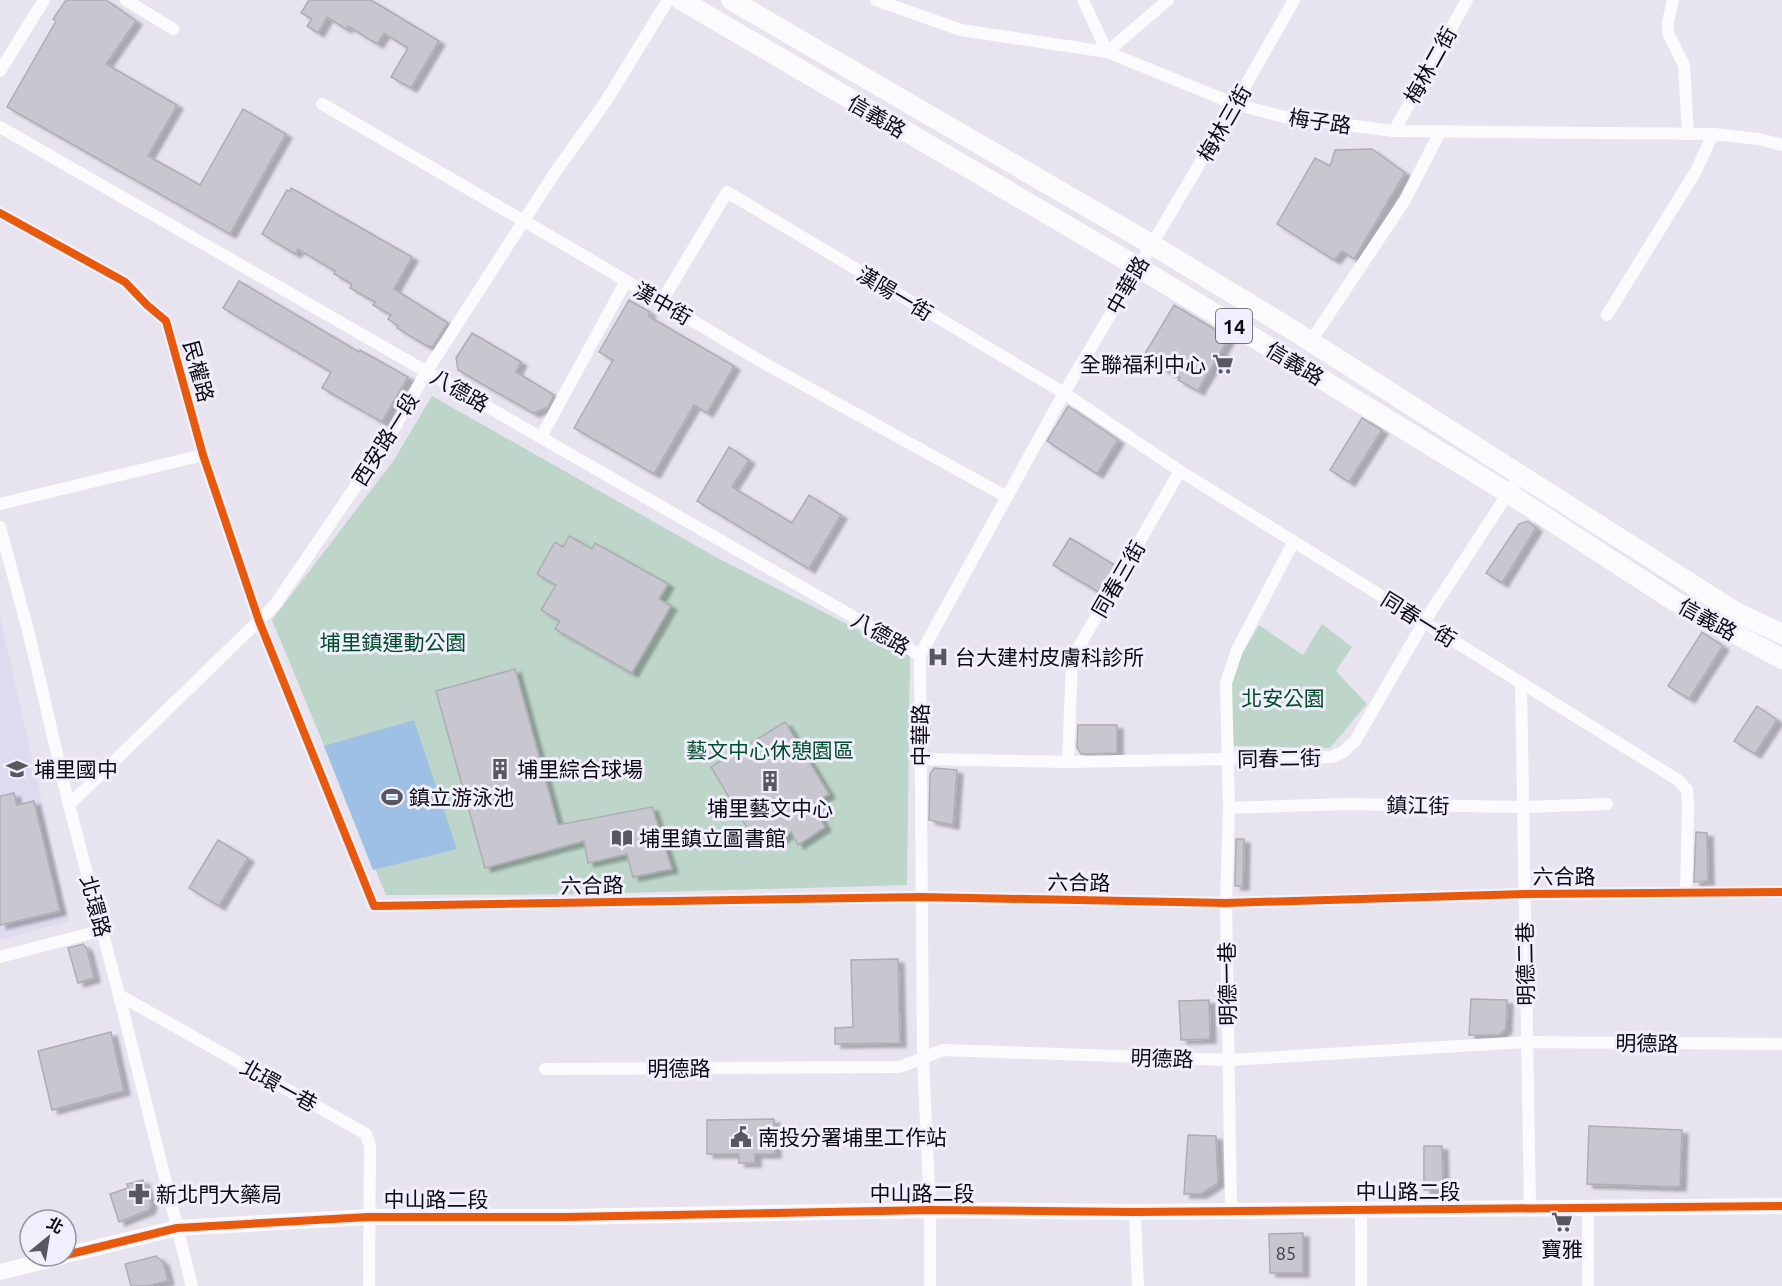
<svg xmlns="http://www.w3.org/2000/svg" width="1782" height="1286" font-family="Ubuntu,'Noto Sans TC',sans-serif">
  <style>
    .built { fill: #dfdbef }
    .green { fill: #bdd6c9 }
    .water { fill: #9ec0e5 }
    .building { fill: #c8c6cf; stroke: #aeacb4; stroke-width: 1.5; filter: url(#shadow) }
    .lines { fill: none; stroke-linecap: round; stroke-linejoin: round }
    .street { stroke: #fbfbfd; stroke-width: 12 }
    .secondary { stroke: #fbfbfd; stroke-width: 16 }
    .primary { stroke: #fbfbfd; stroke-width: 20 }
    .cycleway-casing { stroke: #f1eefe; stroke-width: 11 }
    .cycleway { stroke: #e8590c; stroke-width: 8 }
    .labels { text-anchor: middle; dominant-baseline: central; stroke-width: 6; stroke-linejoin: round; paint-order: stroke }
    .number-label { font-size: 18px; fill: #3c3a41 }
    .shield { fill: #f1eefe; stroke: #514f59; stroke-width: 1.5 }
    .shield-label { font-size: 20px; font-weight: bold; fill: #0d0b12 }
    .street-label { font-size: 21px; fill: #0d0b12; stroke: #f1eefe }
    .poi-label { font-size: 21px; fill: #0d0b12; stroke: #f1eefe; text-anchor: start }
    .park-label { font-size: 21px; fill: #004f28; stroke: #f1eefe }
  </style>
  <defs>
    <filter id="shadow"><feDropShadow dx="6" dy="4" stdDeviation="1.5" flood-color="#0004"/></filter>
  </defs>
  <rect width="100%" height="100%" fill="#e7e4f0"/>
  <path class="built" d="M0,617l69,304 -69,19z"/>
  <g class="green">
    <path d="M432,396l291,165 187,95 -3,229 -316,9 -205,1 -114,-275 122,-160z"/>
    <path d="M1322,624l30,23 -16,24 31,33 -37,44 -96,-2 -6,-68 31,-53 44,30z"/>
  </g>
  <path class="water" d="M414,720l43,129 -84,21 -49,-124z"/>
  <g class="building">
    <path d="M66,0h40l30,21 -30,43 71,41 -29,51 52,29 43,-76 43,25 -56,100 -223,-127 49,-86 -3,-2z"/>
    <path d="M309,0h62l68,41 -28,47 -20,-11 17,-29 -24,-15 -7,11 -29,-18 -2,3 -19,-12 -9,16 -11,-7 5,-7 -11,-6z"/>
    <path d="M1372,149l33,24 -51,86 -12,-8 -8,9 -57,-36 38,-66 15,8 5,-16z"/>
    <path d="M291,188l121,69 -18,32 54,34 -15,23h-6l-30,-18 1,-2 -10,-7 3,-4 -18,-10 2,-3 -25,-14 2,-4 -18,-10 1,-3 -37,-22 -3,5 -33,-20 25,-44 3,1z"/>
    <path d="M239,281l120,71 1,-2 48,27 -26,45 -60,-34 9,-16 -108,-64z"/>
    <path d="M629,300l21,12 -2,4 86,50 -27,47 -13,-8 -40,69 -80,-46 39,-68 -14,-8z"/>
    <path d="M1174,305l55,33 -31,53 -20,-11 2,-2 -37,-21z"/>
    <path d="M472,333l49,29 -5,10 38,23 -6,12 -15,6 -75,-43 -2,-12z"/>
    <path d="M1068,406l50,34 -21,34 -50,-33z"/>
    <path d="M1362,418l20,12 -33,52 -19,-12z"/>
    <path d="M729,447l20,13 -17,27 60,36 17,-28 32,20 -32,54 -112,-68z"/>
    <path d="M1528,521l8,7 -34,55 -16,-10 33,-49z"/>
    <path d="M569,536l23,13 3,-6 73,41 -9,15 12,7 -39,67 -77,-44 5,-8 -19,-11 15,-25 -19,-11 18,-32 8,5z"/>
    <path d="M1070,538l46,28 -16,27 -47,-28z"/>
    <path d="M1702,632l21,14 -34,53 -21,-13z"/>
    <path d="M515,669l43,156 94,-18 20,62 -39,8 -6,-23 -39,9 -4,-22 -99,27 -49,-177z"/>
    <path d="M1757,706l20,14 -22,34 -21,-13z"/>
    <path d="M785,722l44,72 -11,7 7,12 -6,3 6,11 -27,18 -7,-13 -13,9 -6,-7 -16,9 -45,-76z"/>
    <path d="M1078,725h39v28l-36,1 -4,-7z"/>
    <path d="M934,768l23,2 -4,55 -24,-5 1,-46z"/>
    <path d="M14,793l3,12 17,-4 26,110 -60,14v-129z"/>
    <path d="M1696,832l11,1 1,48 -14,1z"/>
    <path d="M1236,839h8l-1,47h-8z"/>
    <path d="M218,840l30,18 -29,48 -30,-18z"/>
    <path d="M83,944l4,5 7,29 -16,5 -10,-35z"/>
    <path d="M898,959l2,84 -65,1v-16l18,-1 -2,-67z"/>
    <path d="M1471,999l36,1 -1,29 -7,6h-30z"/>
    <path d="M1209,1000l1,39 -29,1 -2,-39z"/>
    <path d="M111,1032l13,59 -72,19 -14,-59z"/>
    <path d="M774,1119l1,35h-20v9h-16v-9h-32v-34z"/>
    <path d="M1589,1126l93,4 -2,57 -93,-3z"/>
    <path d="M1188,1135l28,1 2,47 -17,11h-17z"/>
    <path d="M1424,1146h18l1,44h-19z"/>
    <path d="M143,1180l8,24 -2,6 -30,12 -9,-28 18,-6 -1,-4z"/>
    <path d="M1303,1233v40h-33l-1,-39z"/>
    <path d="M156,1256l7,6 5,19 -21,5h-16l-6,-22z"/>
  </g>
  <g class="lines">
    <g class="street">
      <path d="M126,0l47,29"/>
      <path d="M876,0l85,30 146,22 128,52 49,13 110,14 319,3 46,5 23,6"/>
      <path d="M1083,0l24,52 61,-52"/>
      <path d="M1673,0l-5,22v11l16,32 4,69"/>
      <path d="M0,71l44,-71"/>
      <path d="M322,104l264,153 176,105 245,135"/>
      <path d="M0,127l920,528"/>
      <path d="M1394,131l73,-131"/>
      <path d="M0,213l125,69 22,23 19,16 37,134 56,166 115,285 547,-9 305,6 299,-9 257,-2"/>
      <path d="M662,301l65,-109 337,201 116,78 498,309 9,10 1,16 -2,87"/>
      <path d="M1607,315l89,-144 17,-37"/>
      <path d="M1311,341l94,-141 35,-68"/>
      <path d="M541,437l85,-156"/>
      <path d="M0,504l203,-49"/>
      <path d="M0,527l29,107 40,171 50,190 73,291"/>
      <path d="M1521,683l9,525"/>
      <path d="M921,759l147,3 264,-5 11,-5 12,-11 69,-119 96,-147"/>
      <path d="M1068,762l4,-103 108,-188"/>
      <path d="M69,805l205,-199 114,-167 39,-68 127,-197 52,-73 62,-101"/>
      <path d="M1229,808l115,-4 181,3 82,-3"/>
      <path d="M0,957l103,-27"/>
      <path d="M119,995l247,139 4,12 -1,140"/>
      <path d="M545,1069l355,-2 43,-17 286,10 297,-18 256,2"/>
      <path d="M1588,1208v78"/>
      <path d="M1231,1210l-5,-307 3,-95 -3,-125 11,-33 57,-109"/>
      <path d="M1135,1212l3,74"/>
      <path d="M930,1286v-76l-7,-152 -3,-403 144,-262 171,-289 59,-104"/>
      <path d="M1361,1286v-77"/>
    </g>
    <g class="secondary">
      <path d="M66,1255l111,-27 191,-11h199l363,-7 205,2 647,-6"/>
      <path d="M0,1272l64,-16"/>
    </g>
    <g class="primary">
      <path d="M681,0l457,267 370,226 168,109 106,57"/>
      <path d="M731,0l420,244 140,85 443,282 48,23"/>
    </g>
    <defs>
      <g id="cycleway">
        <path d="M0,213l125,69 22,23 19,16 37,134 56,166 115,285 547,-9 305,6 299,-9 257,-2"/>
        <path d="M66,1255l111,-27 191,-11h199l363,-7 205,2 647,-6"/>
      </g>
    </defs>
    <use href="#cycleway" class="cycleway-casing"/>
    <use href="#cycleway" class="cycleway"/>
  </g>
  <defs>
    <symbol id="supermarket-bare" viewBox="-9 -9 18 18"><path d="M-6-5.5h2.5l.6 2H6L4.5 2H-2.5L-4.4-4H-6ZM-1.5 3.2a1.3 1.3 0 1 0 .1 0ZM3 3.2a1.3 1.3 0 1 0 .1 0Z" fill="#595760" stroke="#f1eefe" stroke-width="2.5" paint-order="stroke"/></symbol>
    <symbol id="hospital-bare" viewBox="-9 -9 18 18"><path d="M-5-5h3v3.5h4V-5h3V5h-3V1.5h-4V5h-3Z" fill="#595760" stroke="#f1eefe" stroke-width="2.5" paint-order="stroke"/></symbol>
    <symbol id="school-bare" viewBox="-9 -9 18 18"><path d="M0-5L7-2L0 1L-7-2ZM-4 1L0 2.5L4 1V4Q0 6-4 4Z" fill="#595760" stroke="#f1eefe" stroke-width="2.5" paint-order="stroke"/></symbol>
    <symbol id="building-bare" viewBox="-9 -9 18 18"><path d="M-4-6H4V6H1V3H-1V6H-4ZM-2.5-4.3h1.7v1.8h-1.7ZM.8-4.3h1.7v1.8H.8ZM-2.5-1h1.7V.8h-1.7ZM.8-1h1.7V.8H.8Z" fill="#595760" stroke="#f1eefe" stroke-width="2.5" paint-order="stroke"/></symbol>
    <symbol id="stadium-bare" viewBox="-9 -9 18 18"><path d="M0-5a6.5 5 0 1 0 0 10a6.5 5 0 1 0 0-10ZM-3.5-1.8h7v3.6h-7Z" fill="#595760" stroke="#f1eefe" stroke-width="2.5" paint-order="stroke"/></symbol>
    <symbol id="library-bare" viewBox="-9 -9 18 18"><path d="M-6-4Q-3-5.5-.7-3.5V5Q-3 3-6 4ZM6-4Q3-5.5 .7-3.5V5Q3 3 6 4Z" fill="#595760" stroke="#f1eefe" stroke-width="2.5" paint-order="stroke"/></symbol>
    <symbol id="civic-bare" viewBox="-9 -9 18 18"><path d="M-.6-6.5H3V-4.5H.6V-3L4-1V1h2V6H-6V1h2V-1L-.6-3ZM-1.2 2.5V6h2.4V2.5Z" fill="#595760" stroke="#f1eefe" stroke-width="2.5" paint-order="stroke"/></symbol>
    <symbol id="pharmacy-bare" viewBox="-9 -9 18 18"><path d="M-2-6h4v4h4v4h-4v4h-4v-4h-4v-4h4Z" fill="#595760" stroke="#f1eefe" stroke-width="2.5" paint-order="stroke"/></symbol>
  </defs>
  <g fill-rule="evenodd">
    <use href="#supermarket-bare" x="1208" y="349" width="30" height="30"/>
    <use href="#hospital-bare" x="923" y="642" width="30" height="30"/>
    <use href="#school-bare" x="2" y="754" width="30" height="30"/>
    <use href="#building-bare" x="485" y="754" width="30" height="30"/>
    <use href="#building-bare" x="755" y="766" width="30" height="30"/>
    <use href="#stadium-bare" x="377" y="782" width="30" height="30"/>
    <use href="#library-bare" x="607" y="823" width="30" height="30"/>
    <use href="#civic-bare" x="726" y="1122" width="30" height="30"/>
    <use href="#pharmacy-bare" x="124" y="1179" width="30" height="30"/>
    <use href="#supermarket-bare" x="1547" y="1207" width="30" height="30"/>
  </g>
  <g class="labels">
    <g class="number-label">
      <text x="1286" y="1253">85</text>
    </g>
    <rect class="shield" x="1216" y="309" width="36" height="34" rx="4.5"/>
    <g class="shield-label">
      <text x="1234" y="326">14</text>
    </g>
    <g class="street-label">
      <text transform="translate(1430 65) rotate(-61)">梅林二街</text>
      <text transform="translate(877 116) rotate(30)">信義路</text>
      <text transform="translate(1320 121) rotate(8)">梅子路</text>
      <text transform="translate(1224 123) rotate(-60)">梅林三街</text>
      <text transform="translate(1127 285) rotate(-60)">中華路</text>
      <text transform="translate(895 293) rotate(31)">漢陽一街</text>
      <text transform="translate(663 303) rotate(30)">漢中街</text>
      <text transform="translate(1295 363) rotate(31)">信義路</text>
      <text transform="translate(199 371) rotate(75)">民權路</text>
      <text transform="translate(460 390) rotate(30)">八德路</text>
      <text transform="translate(385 439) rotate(-58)">西安路一段</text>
      <text transform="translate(1118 579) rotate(-60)">同春三街</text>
      <text transform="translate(1419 619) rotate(32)">同春一街</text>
      <text transform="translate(1708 619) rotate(29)">信義路</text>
      <text transform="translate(881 633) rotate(30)">八德路</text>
      <text transform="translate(920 735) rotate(-90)">中華路</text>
      <text transform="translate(1279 758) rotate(-1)">同春二街</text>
      <text transform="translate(1418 805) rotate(1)">鎮江街</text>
      <text x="1564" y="876">六合路</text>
      <text transform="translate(1079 882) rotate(1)">六合路</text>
      <text transform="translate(592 885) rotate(-1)">六合路</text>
      <text transform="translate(96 906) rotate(75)">北環路</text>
      <text transform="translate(1525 964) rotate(-91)">明德二巷</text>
      <text transform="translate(1227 984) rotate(-91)">明德一巷</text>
      <text transform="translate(1647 1043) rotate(1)">明德路</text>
      <text transform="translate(1162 1058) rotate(2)">明德路</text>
      <text x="679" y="1068">明德路</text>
      <text transform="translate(279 1085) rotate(29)">北環一巷</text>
      <text x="1408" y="1191">中山路二段</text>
      <text x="922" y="1193">中山路二段</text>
      <text x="436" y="1199">中山路二段</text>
    </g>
    <g class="poi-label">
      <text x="1206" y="364" text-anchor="end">全聯福利中心</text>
      <text x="955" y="657">台大建村皮膚科診所</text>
      <text x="34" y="769">埔里國中</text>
      <text x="517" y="769">埔里綜合球場</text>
      <text x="409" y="797">鎮立游泳池</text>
      <text x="770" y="808" text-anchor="middle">埔里藝文中心</text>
      <text x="639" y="838">埔里鎮立圖書館</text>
      <text x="758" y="1137">南投分署埔里工作站</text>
      <text x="156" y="1194">新北門大藥局</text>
      <text x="1562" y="1249" text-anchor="middle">寶雅</text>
    </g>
    <g class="park-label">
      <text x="393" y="642">埔里鎮運動公園</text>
      <text x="1283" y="698">北安公園</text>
      <text x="770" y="750">藝文中心休憩園區</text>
    </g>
  </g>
  <g transform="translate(48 1238) rotate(30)"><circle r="28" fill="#f1eefe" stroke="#9693a0" stroke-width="1.5"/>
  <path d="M0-4.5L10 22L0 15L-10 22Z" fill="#595760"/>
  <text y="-9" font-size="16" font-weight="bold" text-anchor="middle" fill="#0d0b12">北</text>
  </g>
</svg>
